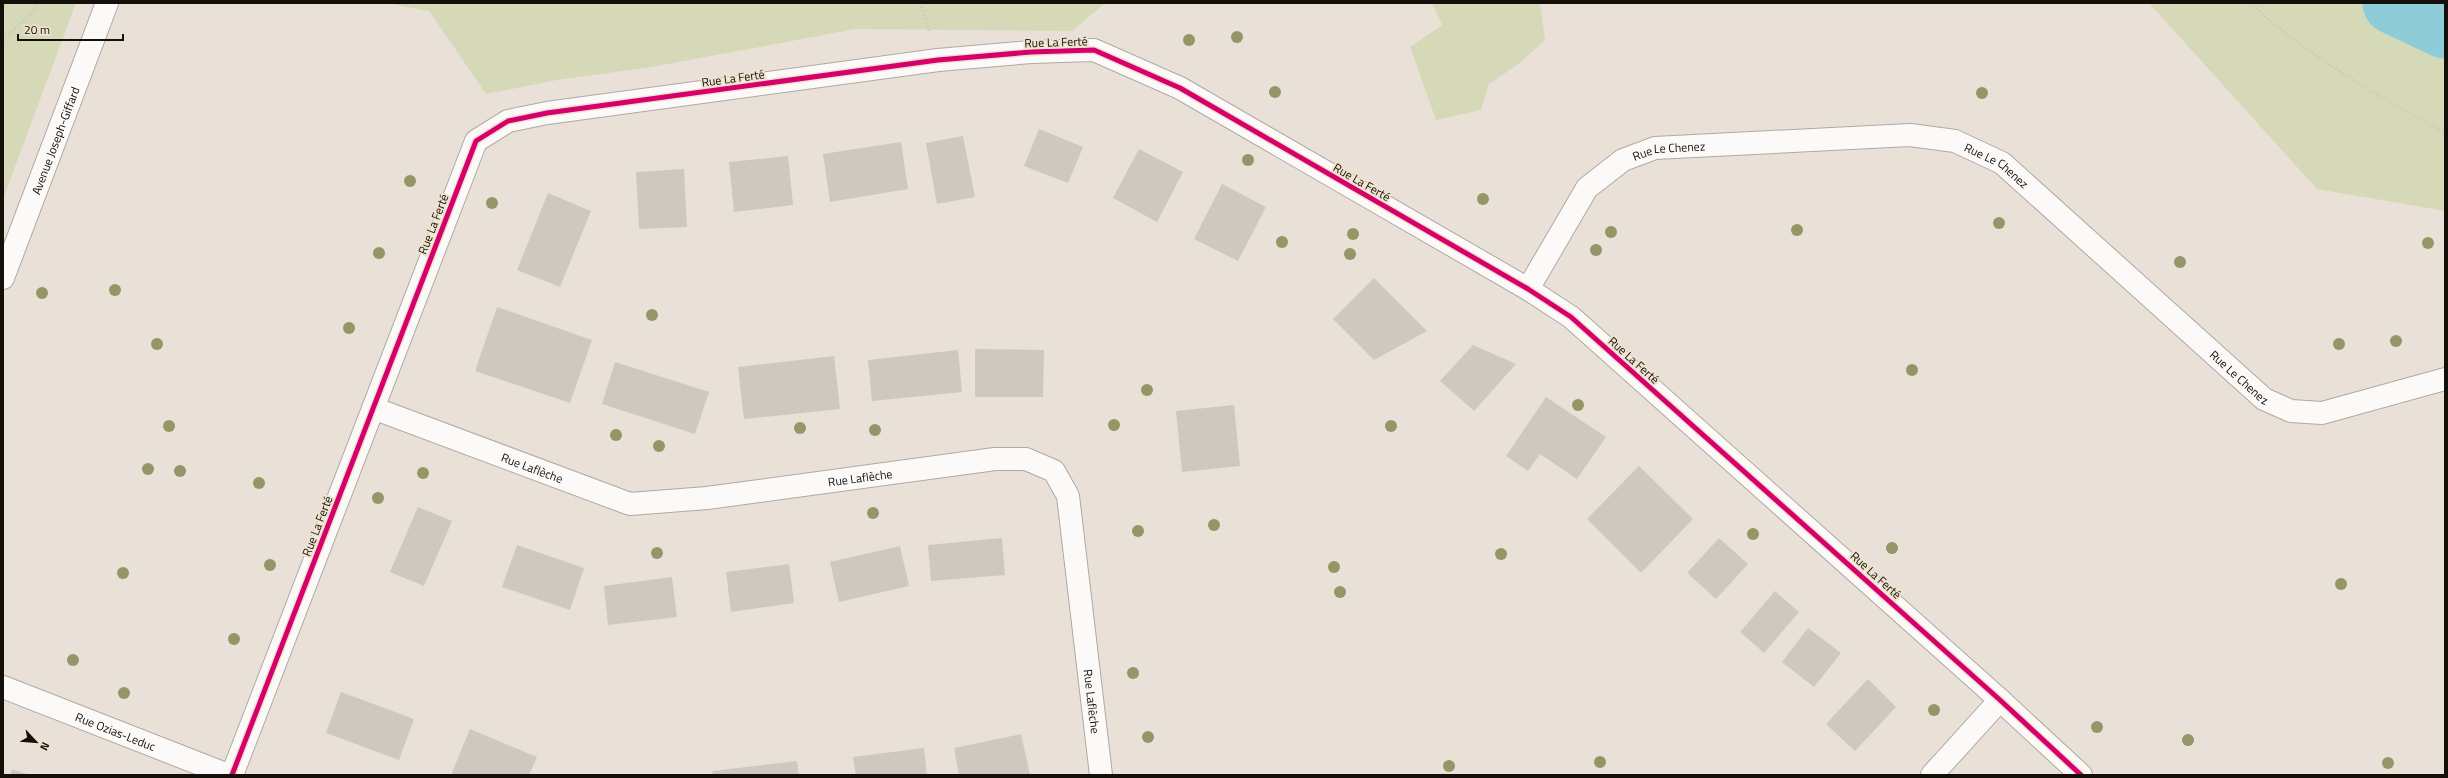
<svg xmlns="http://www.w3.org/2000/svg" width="2448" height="778" font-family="'Titillium Web',sans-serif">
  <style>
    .green { fill: #d6d9b8 }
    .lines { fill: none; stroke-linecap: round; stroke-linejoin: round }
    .river { stroke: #8ecdd7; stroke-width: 63 }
    .building { fill: #cec8c0 }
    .street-casing { stroke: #b0a9a2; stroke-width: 24 }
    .path { stroke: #c5c3be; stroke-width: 2.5; stroke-dasharray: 1 3; stroke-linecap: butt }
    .street { stroke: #fcfaf9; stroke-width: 22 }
    .cycleway-casing { stroke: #f0e2d0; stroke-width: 8 }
    .cycleway { stroke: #d6006c; stroke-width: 5 }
    .tree { fill: #939666 }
    .labels { text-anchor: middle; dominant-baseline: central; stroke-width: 4; stroke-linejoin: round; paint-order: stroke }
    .street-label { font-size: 12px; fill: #140f09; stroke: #f0e2d0 }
  </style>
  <rect width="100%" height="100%" fill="#e9e1d7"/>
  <g class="green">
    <path d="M3,3h73l-73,196z"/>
    <path d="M386,3h719l-33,28 -216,-2 -204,38 -95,13 -71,14 -57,-83z"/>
    <path d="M1432,3h108l5,37 -25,23 -31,21 -8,26 -45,10 -26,-73 32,-22z"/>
    <path d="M2149,3h296v208l-128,-22z"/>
  </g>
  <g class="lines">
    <path class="river" d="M2394,3l51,24"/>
  </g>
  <g class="building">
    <path d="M1039,129l44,18 -15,36 -44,-17z"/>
    <path d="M963,136l12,61 -38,7 -11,-61z"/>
    <path d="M901,142l7,47 -78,13 -7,-48z"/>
    <path d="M1139,149l44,23 -26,50 -44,-24z"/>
    <path d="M788,156l5,49 -59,7 -5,-50z"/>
    <path d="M684,169l3,58 -48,2 -3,-57z"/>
    <path d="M1222,184l44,23 -28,54 -44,-22z"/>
    <path d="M548,193l43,18 -31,76 -43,-17z"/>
    <path d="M1374,278l53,53 -53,29 -41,-41z"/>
    <path d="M497,307l95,33 -22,63 -95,-32z"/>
    <path d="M1473,345l43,19 -42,47 -34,-30z"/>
    <path d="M975,349l69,1 -1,47h-68z"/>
    <path d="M958,350l4,42 -90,9 -4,-41z"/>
    <path d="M834,356l6,53 -96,10 -6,-52z"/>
    <path d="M615,362l94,30 -14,42 -93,-30z"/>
    <path d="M1546,397l60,40 -29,42 -37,-25 -12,17 -22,-15z"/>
    <path d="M1234,405l6,61 -58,6 -6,-61z"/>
    <path d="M1639,466l54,53 -52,54 -54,-54z"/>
    <path d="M418,507l34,14 -28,65 -34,-14z"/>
    <path d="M1002,538l3,37 -74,6 -3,-36z"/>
    <path d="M1719,538l29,26 -32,35 -29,-26z"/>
    <path d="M517,545l67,23 -14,42 -68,-23z"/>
    <path d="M900,546l9,40 -70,16 -9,-40z"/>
    <path d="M789,564l5,39 -63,9 -5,-40z"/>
    <path d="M672,577l5,40 -69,8 -4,-39z"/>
    <path d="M1775,591l24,21 -35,41 -24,-21z"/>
    <path d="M1808,628l33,25 -27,34 -32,-25z"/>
    <path d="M1868,679l28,28 -41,44 -29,-27z"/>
    <path d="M341,692l73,27 -15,41 -73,-27z"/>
    <path d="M470,729l67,28 -8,18h-78z"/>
    <path d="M1021,734l9,41h-71l-5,-27z"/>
    <path d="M924,748l3,27h-71l-3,-18z"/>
    <path d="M797,761l2,14h-86l-1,-4z"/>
    <path d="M12,769l18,6h-20z"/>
  </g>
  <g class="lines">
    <defs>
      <g id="street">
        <path id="s1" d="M3,278l104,-275"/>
        <path id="s2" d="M1528,289l59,-101 36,-28 32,-12 255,-13 45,6 47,22 262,236 27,12 31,2 123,-34"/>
        <path id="s3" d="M373,408l257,96 77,-6 288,-39h31l28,12 14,25 33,279"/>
        <path id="s4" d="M3,687l225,88"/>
        <path d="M232,775l244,-634 32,-20 39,-8 391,-53 93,-8 63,-2 86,38 348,201 43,28 429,383 81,75"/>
        <path d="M1932,775l68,-75"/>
      </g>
    </defs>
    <use href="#street" class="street-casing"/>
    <g class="path">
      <path d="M920,3l9,28"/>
      <path d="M2250,3c57,53 127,92 195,130"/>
      <path d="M3,40l29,-27 5,-10"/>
    </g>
    <use href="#street" class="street"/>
    <defs>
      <path id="cycleway" d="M232,775l244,-634 32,-20 39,-8 391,-53 93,-8 63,-2 86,38 348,201 43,28 429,383 81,75"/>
    </defs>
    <use href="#cycleway" class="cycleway-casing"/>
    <use href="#cycleway" class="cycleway"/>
  </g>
  <g class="tree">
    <circle cx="1237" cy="37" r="6"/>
    <circle cx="1189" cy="40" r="6"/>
    <circle cx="1275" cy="92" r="6"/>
    <circle cx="1982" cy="93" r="6"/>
    <circle cx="1248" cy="160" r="6"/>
    <circle cx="410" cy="181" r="6"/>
    <circle cx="1483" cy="199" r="6"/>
    <circle cx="492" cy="203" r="6"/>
    <circle cx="1999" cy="223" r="6"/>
    <circle cx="1797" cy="230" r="6"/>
    <circle cx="1611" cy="232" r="6"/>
    <circle cx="1353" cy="234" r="6"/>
    <circle cx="1282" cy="242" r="6"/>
    <circle cx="2428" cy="243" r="6"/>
    <circle cx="1596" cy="250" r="6"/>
    <circle cx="379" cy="253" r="6"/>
    <circle cx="1350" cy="254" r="6"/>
    <circle cx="2180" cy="262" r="6"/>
    <circle cx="115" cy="290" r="6"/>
    <circle cx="42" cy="293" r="6"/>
    <circle cx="652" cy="315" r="6"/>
    <circle cx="349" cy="328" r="6"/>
    <circle cx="2396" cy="341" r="6"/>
    <circle cx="157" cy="344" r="6"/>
    <circle cx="2339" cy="344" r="6"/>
    <circle cx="1912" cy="370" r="6"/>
    <circle cx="1147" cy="390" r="6"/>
    <circle cx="1578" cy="405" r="6"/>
    <circle cx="1114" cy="425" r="6"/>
    <circle cx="169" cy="426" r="6"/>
    <circle cx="1391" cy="426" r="6"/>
    <circle cx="800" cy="428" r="6"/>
    <circle cx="875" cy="430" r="6"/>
    <circle cx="616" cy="435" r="6"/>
    <circle cx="659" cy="446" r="6"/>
    <circle cx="148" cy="469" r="6"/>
    <circle cx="180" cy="471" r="6"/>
    <circle cx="423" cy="473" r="6"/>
    <circle cx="259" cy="483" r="6"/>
    <circle cx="378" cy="498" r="6"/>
    <circle cx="873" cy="513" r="6"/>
    <circle cx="1214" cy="525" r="6"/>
    <circle cx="1138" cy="531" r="6"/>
    <circle cx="1753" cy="534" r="6"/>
    <circle cx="1892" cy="548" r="6"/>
    <circle cx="657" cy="553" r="6"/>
    <circle cx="1501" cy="554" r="6"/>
    <circle cx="270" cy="565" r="6"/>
    <circle cx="1334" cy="567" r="6"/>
    <circle cx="123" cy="573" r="6"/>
    <circle cx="2341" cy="584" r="6"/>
    <circle cx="1340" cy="592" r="6"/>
    <circle cx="234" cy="639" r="6"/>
    <circle cx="73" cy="660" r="6"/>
    <circle cx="1133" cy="673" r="6"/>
    <circle cx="124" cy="693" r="6"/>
    <circle cx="1934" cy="710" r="6"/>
    <circle cx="2097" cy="727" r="6"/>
    <circle cx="1148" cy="737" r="6"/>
    <circle cx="2188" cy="740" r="6"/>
    <circle cx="1600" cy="762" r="6"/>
    <circle cx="2388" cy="763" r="6"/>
    <circle cx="1449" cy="766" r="6"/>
  </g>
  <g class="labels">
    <g class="street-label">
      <text transform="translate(1056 42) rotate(-2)">Rue La Ferté</text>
      <text transform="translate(733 78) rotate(-8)">Rue La Ferté</text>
      <text stroke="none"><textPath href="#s1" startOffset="147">Avenue Joseph-Giffard</textPath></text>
      <text stroke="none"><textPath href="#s2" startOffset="210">Rue Le Chenez</textPath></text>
      <text stroke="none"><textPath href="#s2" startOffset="546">Rue Le Chenez</textPath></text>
      <text transform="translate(1362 182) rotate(30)">Rue La Ferté</text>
      <text transform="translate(433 224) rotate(-69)">Rue La Ferté</text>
      <text transform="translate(1634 360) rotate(42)">Rue La Ferté</text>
      <text stroke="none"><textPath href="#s2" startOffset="869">Rue Le Chenez</textPath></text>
      <text stroke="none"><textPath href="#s3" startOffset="170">Rue Laflèche</textPath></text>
      <text stroke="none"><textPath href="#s3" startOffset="506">Rue Laflèche</textPath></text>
      <text transform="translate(317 526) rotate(-69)">Rue La Ferté</text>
      <text transform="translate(1876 575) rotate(42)">Rue La Ferté</text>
      <text stroke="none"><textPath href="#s3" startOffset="939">Rue Laflèche</textPath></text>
      <text stroke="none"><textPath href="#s4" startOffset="121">Rue Ozias-Leduc</textPath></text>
    </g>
  </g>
  <rect width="2448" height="778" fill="none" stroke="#140f09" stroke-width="8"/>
  <g transform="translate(36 742) rotate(116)" stroke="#f0e2d0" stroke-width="3" paint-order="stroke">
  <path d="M0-3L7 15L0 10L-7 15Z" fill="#140f09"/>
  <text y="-6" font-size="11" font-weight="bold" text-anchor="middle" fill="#140f09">N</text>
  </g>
  <path d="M18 34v6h105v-6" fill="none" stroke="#140f09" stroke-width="2"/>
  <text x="24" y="34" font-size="12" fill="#140f09" stroke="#f0e2d0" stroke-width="3" paint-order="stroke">20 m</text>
</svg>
